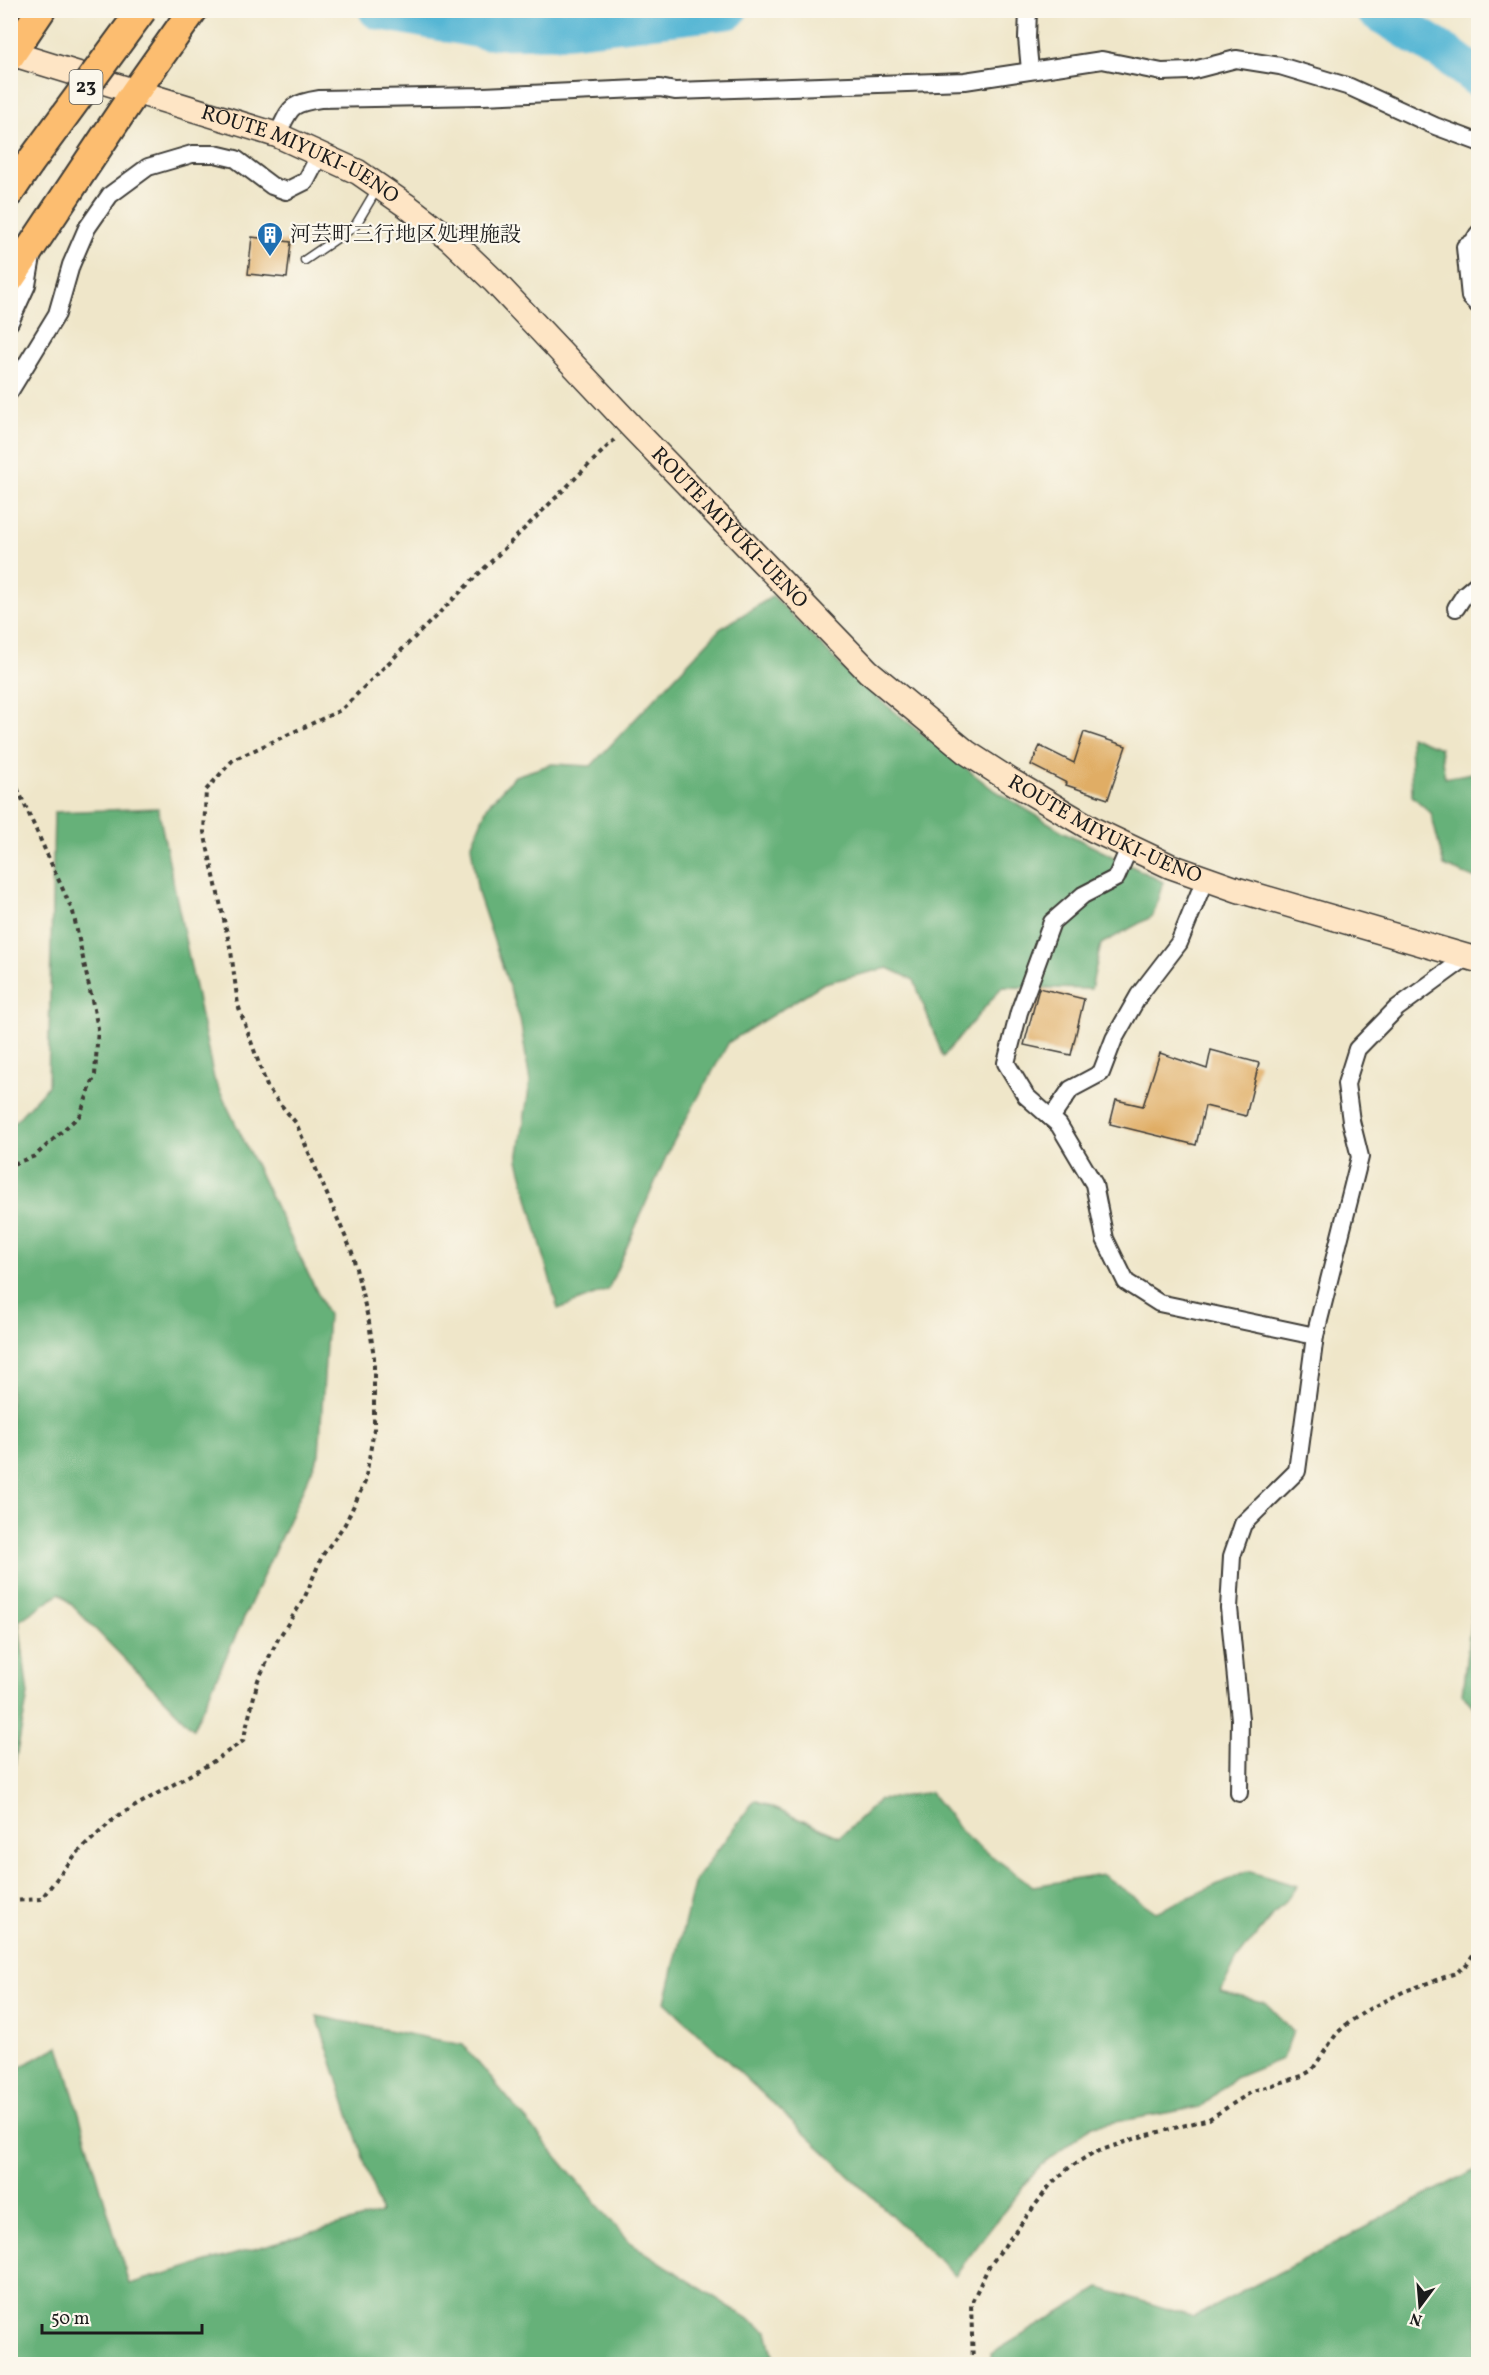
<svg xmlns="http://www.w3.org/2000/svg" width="1489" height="2375" font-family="Vollkorn,'Noto Serif JP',serif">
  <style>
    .forest { fill: #66b179; stroke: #41664a; stroke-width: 1.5 }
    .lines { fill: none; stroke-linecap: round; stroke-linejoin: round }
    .river { stroke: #55b6d4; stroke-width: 39 }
    .building { fill: #e0ad65 }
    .service-casing { stroke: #3c3a36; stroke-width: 11 }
    .minor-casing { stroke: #3c3a36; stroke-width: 20 }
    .secondary-casing { stroke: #3c3a36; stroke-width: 27 }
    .trunk-casing { stroke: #3c3a36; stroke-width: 32 }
    .path { stroke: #3c3a36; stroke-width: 4; stroke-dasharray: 4.5 4.5; stroke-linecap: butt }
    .service { stroke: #fff; stroke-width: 8 }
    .minor { stroke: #fff; stroke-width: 16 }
    .secondary { stroke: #fee5c5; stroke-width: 24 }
    .trunk { stroke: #fcbd6f; stroke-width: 28 }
    .trunk-bridge-casing { stroke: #3c3a36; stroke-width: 32; stroke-linecap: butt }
    .trunk-bridge { stroke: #fcbd6f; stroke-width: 28 }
    .labels { text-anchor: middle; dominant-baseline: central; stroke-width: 4.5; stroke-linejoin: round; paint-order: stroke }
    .shield { fill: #fbf7ec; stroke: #5f5e5a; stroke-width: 1.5 }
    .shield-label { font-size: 20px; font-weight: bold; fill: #1c1c1c }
    .street-label { font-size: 21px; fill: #1c1c1c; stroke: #fbf7ec }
    .poi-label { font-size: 21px; fill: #1c1c1c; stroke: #fbf7ec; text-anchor: start }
  </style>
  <rect width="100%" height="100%" fill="#fbf7ec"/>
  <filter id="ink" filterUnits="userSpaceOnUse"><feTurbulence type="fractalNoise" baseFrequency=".0167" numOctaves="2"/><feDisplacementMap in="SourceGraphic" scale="12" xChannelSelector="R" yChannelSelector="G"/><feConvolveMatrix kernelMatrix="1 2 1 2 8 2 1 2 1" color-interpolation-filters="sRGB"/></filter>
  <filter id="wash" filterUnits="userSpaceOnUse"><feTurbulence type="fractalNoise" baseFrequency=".008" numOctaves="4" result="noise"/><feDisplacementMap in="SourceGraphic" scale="24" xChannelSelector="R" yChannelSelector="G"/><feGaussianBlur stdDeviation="1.35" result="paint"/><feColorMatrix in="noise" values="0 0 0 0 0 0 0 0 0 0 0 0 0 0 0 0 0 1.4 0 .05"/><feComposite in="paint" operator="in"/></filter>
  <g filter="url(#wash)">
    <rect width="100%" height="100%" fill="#efe6c9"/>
    <g class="forest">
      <path d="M773,596l83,85 135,107 71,43 101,51 -10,34 -52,28 -10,45 -89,-2 -59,70 -29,-77 -26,-12 -64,15 -95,59 -59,106 -62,142 -50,19 -40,-149 12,-78 -10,-63 -42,-126 -7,-47 17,-41 27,-29 37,-12 39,2 129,-137z"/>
      <path d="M1410,736l30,12 5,30 33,-6v108l-34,-14 -13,-53 -19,-17z"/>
      <path d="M158,808l56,271 114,236 -9,139 -126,275 -133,-136 -41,28 9,74 -17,88 -1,-656 38,-41 6,-274z"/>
      <path d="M1478,1560v152l-16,-18z"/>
      <path d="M930,1792l37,46 66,48 70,-11 53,37 91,-41 50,15 -60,73 -16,33 45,11 27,29 -11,27 -47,19 -35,29 -108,19 -56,44 -81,105 -290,-273 30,-122 60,-80 85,37 39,-37z"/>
      <path d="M317,2016l146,29 166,197 138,89 8,33h-764v-292l48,-26 70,238 252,-71z"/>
      <path d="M1478,2168v196h-486l-1,-10 109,-66 94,29z"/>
    </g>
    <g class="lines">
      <g class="river">
        <path d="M378,10l108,20 77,-1 165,-19"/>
        <path d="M1375,10l73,45 30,23"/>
      </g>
    </g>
    <g id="blocks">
      <g class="building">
        <path d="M252,237l39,5 -4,36 -39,-4z"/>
        <path d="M1084,732l42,14 -18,53 -42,-14 1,-2 -36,-18 9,-19 34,17z"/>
        <path d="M1039,988l45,11 -13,56 -47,-10z"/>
        <path d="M1211,1050l48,13 -13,53 -41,-10 -9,39 -86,-21 6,-24 27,6 17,-53 47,16z"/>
      </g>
    </g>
  </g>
  <g filter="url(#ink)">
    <use href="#blocks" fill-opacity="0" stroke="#3c3a36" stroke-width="1.5"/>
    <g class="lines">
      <defs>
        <path id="service" d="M305,260l50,-34 23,-39"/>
        <g id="minor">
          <path d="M1028,10l-1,28 3,32"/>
          <path d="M277,135c14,-27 11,-31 43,-36l163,-3 177,-8 15,3 290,-10 137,-21 60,12 28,-1 46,-12 44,7 70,21 85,39 43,16"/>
          <path d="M1478,234l-5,8 -8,5 5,50 8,8"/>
          <path d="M10,322l17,-37 5,-28"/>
          <path d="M10,391l47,-77 14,-49 16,-37 23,-33 38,-28 44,-13h23l21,5 36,27 14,5 20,-10 14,-27"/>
          <path d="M1456,608l9,-14 13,-11"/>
          <path d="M1129,848l-13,30 -33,17 -31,27 -33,90 -13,51 20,33 33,29 35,59 11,55 21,43 33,21 156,33"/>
          <path d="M1051,1118l20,-29 30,-16 13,-34 25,-44 40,-52 26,-64"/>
          <path d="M1239,1793l1,-74 -11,-111 3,-52 11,-32 54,-53 18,-135 45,-179 -9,-36 -5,-37 11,-35 40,-41 70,-51"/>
        </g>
        <g id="secondary">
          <path id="s1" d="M10,53l267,82 81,37 49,34 43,33 44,42 136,144 238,246 98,81 45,29 83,49 76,36 68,24 240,70"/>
        </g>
        <g id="trunk">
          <path d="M10,56l31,-46"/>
          <path d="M10,192l19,-28"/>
          <path d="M10,279l125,-187 58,-82"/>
        </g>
      </defs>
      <use href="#service" class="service-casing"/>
      <use href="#minor" class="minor-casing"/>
      <use href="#secondary" class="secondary-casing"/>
      <use href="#trunk" class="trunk-casing"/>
      <g class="path">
        <path d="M10,772l63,140 25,116 -3,47 -15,40 -45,41 -25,9"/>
        <path d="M10,1901l31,-2 35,-45 40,-37 95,-54 32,-22 15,-61 20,-41 26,-40 18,-43 23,-32 20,-42 9,-53v-72l-5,-35 -17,-70 -56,-129 -28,-34 -30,-84 -7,-54 -27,-119 2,-42 27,-30 108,-50 273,-270"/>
        <path d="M973,2364l-2,-60 17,-36 63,-84 19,-17 23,-14 47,-16 69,-18 44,-28 49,-15 10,-6 25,-37 14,-12 18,-12 36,-18 51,-18 11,-9 11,-17"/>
      </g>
      <use href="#service" class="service"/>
      <use href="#minor" class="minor"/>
      <use href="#secondary" class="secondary"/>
      <use href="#trunk" class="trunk"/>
      <defs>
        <path id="trunk-bridge" d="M29,164l113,-154"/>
      </defs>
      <use href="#trunk-bridge" class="trunk-bridge-casing"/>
      <use href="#trunk-bridge" class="trunk-bridge"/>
    </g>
  </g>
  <defs>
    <symbol id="building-pin" viewBox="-11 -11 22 30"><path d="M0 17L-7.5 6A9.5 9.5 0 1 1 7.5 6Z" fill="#1f6fb2" stroke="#fbf7ec"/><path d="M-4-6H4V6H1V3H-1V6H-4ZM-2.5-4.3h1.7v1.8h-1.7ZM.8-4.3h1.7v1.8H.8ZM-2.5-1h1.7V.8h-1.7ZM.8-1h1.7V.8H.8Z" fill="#fff"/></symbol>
  </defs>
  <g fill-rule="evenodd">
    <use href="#building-pin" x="255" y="220" width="30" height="40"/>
  </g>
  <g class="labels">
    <rect class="shield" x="69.5" y="70" width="33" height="34" rx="4.5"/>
    <g class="shield-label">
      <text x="86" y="87">23</text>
    </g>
    <g class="street-label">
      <text stroke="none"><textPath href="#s1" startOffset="308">ROUTE MIYUKI-UENO</textPath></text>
      <text stroke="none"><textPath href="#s1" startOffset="884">ROUTE MIYUKI-UENO</textPath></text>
      <text stroke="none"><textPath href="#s1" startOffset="1370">ROUTE MIYUKI-UENO</textPath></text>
    </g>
    <g class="poi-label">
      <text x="290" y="235">河芸町三行地区処理施設</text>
    </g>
  </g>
  <rect width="1489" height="2375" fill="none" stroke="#fbf7ec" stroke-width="36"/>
  <g transform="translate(1420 2306) rotate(196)" stroke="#fbf7ec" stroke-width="4.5" paint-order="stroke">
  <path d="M0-4.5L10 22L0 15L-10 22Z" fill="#1c1c1c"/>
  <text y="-9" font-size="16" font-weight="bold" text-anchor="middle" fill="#1c1c1c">N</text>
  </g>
  <path d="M42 2324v9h160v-9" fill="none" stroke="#1c1c1c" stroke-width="3"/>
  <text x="51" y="2324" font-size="18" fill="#1c1c1c" stroke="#fbf7ec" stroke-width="4.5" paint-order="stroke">50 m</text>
</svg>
